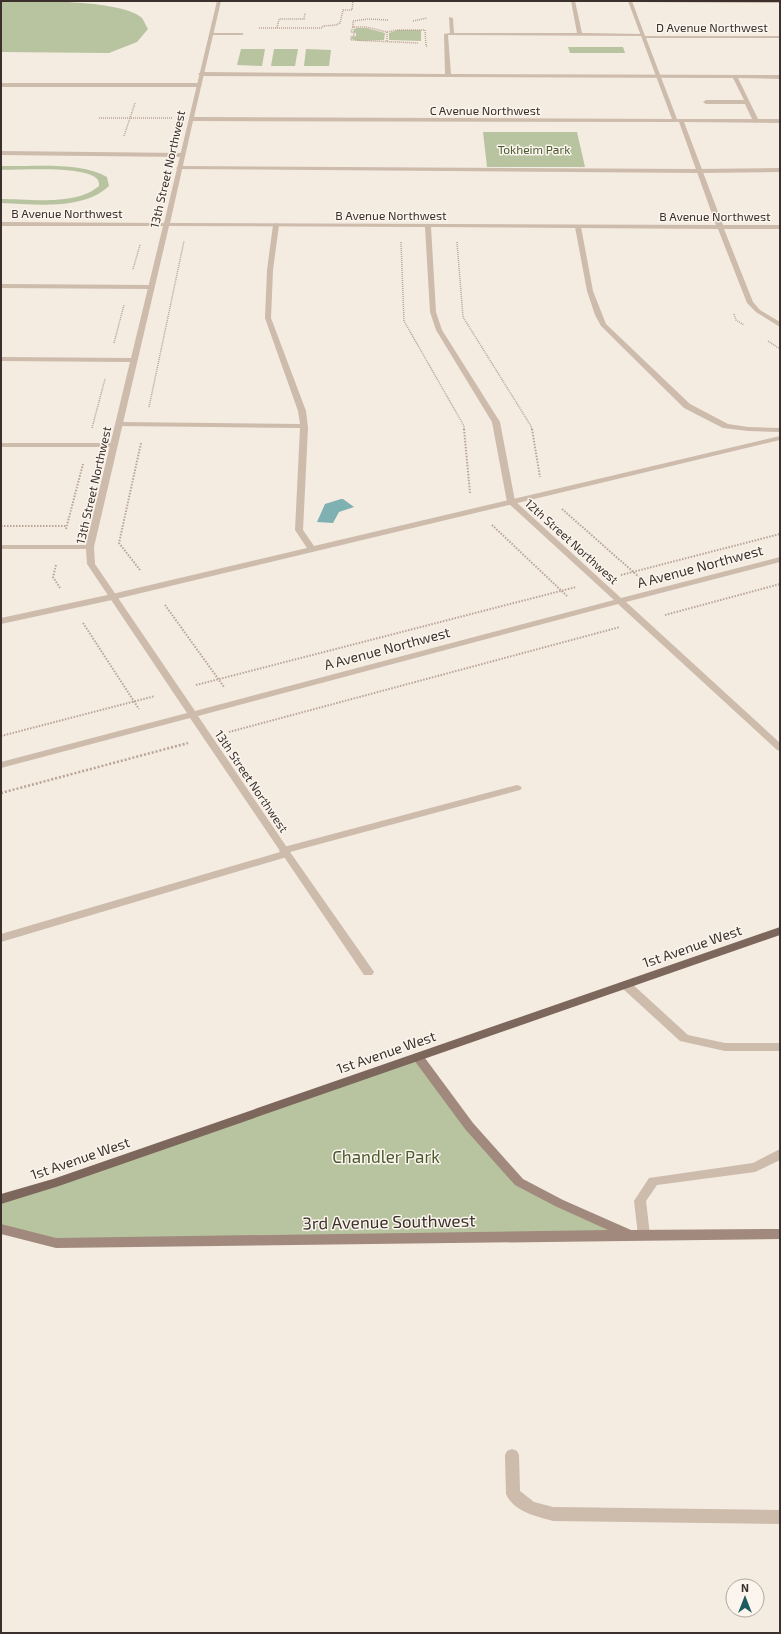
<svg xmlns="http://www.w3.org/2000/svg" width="781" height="1634" font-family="'Exo 2',sans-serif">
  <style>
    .green { fill: #b8c4a0 }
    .water { fill: #7fb0b2 }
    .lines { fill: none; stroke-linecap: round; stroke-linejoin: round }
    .path-far2 { stroke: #b9a596; stroke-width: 1.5; stroke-dasharray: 1 1; stroke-linecap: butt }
    .path-far1 { stroke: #b9a596; stroke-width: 2; stroke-dasharray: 1.5 1.5; stroke-linecap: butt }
    .path { stroke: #b9a596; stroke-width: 2.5; stroke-dasharray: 2 2; stroke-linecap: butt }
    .service { fill: #cdbbac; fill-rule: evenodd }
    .minor { fill: #cdbbac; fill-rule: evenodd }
    .secondary { fill: #a18a7d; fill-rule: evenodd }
    .primary { fill: #7d675c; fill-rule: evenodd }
    .labels { text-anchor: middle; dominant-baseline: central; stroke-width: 3; stroke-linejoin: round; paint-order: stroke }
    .far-street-label { font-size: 12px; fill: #3b302b; stroke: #fbf5ee }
    .far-park-label { font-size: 12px; fill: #4a5a2e; stroke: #fbf5ee }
    .street-label { font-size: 14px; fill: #3b302b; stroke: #fbf5ee }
    .near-park-label { font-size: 17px; fill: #4a5a2e; stroke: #fbf5ee }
    .near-street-label { font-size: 17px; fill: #3b302b; stroke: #fbf5ee }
  </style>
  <rect width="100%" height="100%" fill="#f4ebe1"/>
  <g class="green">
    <path d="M10,1c28,0 113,-1 132,17 2,3 4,8 6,11l-11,13 -28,11 -108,-1v-50z"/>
    <path d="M357,28h9l19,5 -1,7 -25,1 -7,-2v-2l4,-1v-3l-3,-1 1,-3z"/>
    <path d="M398,30h23v11l-32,-1v-7z"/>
    <path d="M568,47h55l2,6h-55z"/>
    <path d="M241,49h24l-3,17 -25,-1z"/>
    <path d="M274,49h24l-3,17h-24z"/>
    <path d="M306,49l25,1 -2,16h-25z"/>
    <path d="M483,132h94l8,35h-98z"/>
    <path d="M1,166c31,1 79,-5 106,11l2,9c-27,25 -74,18 -108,17v-4c29,0 75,7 98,-13 0,-3 0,-6 -3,-8 -14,-12 -75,-8 -95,-8z"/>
    <path d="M418,1057l101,125 111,53 -574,8 -55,-14v-30z"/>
  </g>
  <path class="water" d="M341,499h2l11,8 -15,5 -6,11 -16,-1 8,-18z"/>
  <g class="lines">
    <g class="path-far2">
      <path d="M388,20l-20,-1 -15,2v6h13l21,5 10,-2h28l1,16h2"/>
      <path d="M413,21l14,-3"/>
      <path d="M353,27l-2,5 3,1v3l-3,1v3l67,3"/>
      <path d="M259,28h63l1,-2 13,-1 4,-2 3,-13h9l1,-9"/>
      <path d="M277,28l2,-9h25l1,-6"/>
      <path d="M387,32v10"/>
      <path d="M99,118h73"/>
      <path d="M124,136l11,-33"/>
      <path d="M401,242l3,79 60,105v4"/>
      <path d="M457,242l6,75 68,109 1,4"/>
      <path d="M133,269l7,-24"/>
      <path d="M734,314l2,6 8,5"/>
      <path d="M768,341l12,8"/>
      <path d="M114,343l10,-38"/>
      <path d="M149,407l35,-166"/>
      <path d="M92,428l13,-49"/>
    </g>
    <g class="path-far1">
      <path d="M464,429l6,64"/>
      <path d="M532,429l8,48"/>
      <path d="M562,509l77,68"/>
      <path d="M492,525l75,71"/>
      <path d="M1,526h66"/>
      <path d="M66,529l17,-65"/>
      <path d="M56,565l-3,12 7,11"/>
      <path d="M140,570l-21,-27 22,-100"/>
      <path d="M621,575l159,-41"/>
      <path d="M165,605l59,82"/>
      <path d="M665,615l115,-31"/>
      <path d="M83,623l56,86"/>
      <path d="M196,685l380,-98"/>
      <path d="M229,732l391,-105"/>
      <path d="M1,736l154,-40"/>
    </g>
    <path class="path" d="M1,793l187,-50"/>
    <g class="service">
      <path d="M571,1h4l7,32 61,1 2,1 -2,1 -195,-1 3,39 329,1v4l-42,-1 21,43 -3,2 -3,-2 -8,-17h-39l-3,-2 3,-2h38l-11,-22 -532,-2 -3,-2 3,-2 244,2 -1,-40 6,-1 -1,-16 4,1 1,15h123z"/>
      <path d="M628,1h152v2l-150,-1z"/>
      <path d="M211,33h31l2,1 -2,1h-33z"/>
      <path d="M1,83h198l3,2 -3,2h-198z"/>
      <path d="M1,151l181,2 3,2 -3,2 -181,-2z"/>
      <path d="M179,166l517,3 84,-1v4l-81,1 -522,-4 -1,-1z"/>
      <path d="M276,223l3,2 -6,45 -2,48 35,93 2,17 -5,102 11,16 466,-110v4l-668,160 -111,24v-6l111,-24 195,-46 -12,-18 5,-102 -181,-2 -4,-2 4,-2 181,2 -2,-13 -33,-93 2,-48 6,-45z"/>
      <path d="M578,225l3,2 12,64 13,33 84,80 38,20 20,3 32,1v4l-32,-1 -25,-3 -39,-20 -83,-82 -6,-11 -8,-24 -12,-64z"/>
      <path d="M1,284l149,1 3,2 -3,2 -149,-1z"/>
      <path d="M1,443h113l4,2 -4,2h-113z"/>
      <path d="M517,785l3,1 2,2 -2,2 -230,62 1,2 -1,2 -289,86v-8l279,-82 -1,-2 1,-2z"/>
      <path d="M626,981l4,1 58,53 37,8h55v8h-55l-45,-10 -58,-53 -2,-3 2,-3z"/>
      <path d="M780,1149v11l-25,12 -98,13 -11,16 4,34 -1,4 -5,1 -5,-1 -1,-4 -4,-34 15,-23 104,-15z"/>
      <path d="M512,1449l5,2 2,4 1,36 14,11 19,5 227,3v14l-227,-3c-17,-5 -39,-9 -47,-27l-1,-39 2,-4z"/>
    </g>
    <path class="minor" d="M217,1h4l-27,116 478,2 -44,-118h4l13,35h135v2h-134l31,81h103v4l-96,-1 39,103h57v4h-56l29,73 7,8 20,12v5l-24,-15 -9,-9 -29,-74 -287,-2 5,85 6,18 58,92 15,79 106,97 159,-41v5l-154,40 154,141v8l-3,-1 -159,-146 -420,112 92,136 82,117 2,3 -2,3h-8l-174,-257 -189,50v-6l186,-49 -100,-149 -1,-15h-85v-4h85l44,-183 -129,-1v-4l130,1 32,-132h-162v-4l163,1zM193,121l486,1 37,103 -546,-2zM169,226l256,1 5,85 6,18 56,92 15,80 107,98 -419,111 -100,-147 -1,-17z"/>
    <path class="secondary" d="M418,1053l4,1 51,69 50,56 40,21 68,30 149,-1v10l-724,9 -55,-14v-10l55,14 552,-8 -53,-24 -40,-21 -50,-56 -51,-69 -2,-3 2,-3z"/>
    <path class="primary" d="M780,927v8l-721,251 -58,18v-10l52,-15z"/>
  </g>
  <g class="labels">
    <g class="far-street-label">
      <text x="712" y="27">D Avenue Northwest</text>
      <text x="485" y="110">C Avenue Northwest</text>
      <text transform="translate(167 169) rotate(-77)">13th Street Northwest</text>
      <text x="67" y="213">B Avenue Northwest</text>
      <text x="391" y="215">B Avenue Northwest</text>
      <text x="715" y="216">B Avenue Northwest</text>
      <text transform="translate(93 485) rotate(-77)">13th Street Northwest</text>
      <text transform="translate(572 541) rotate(42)">12th Street Northwest</text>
      <text transform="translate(252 781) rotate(56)">13th Street Northwest</text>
    </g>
    <g class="far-park-label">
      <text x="534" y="149">Tokheim Park</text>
    </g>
    <g class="street-label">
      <text transform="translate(700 566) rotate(-15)">A Avenue Northwest</text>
      <text transform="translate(387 648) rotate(-15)">A Avenue Northwest</text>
      <text transform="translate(692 946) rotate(-19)">1st Avenue West</text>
      <text transform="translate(386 1052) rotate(-19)">1st Avenue West</text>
      <text transform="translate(80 1158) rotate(-19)">1st Avenue West</text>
    </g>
    <g class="near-park-label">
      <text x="386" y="1156">Chandler Park</text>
    </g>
    <g class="near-street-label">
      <text transform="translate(389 1221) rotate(-1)">3rd Avenue Southwest</text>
    </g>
  </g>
  <rect width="781" height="1634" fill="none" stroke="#3b302b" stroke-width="4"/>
  <g transform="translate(745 1598)"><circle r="19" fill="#fbf5ee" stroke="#aea6a0"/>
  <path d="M0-3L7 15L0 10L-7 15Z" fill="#1f5a5e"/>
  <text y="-6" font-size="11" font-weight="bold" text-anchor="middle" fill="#3b302b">N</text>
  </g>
</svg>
